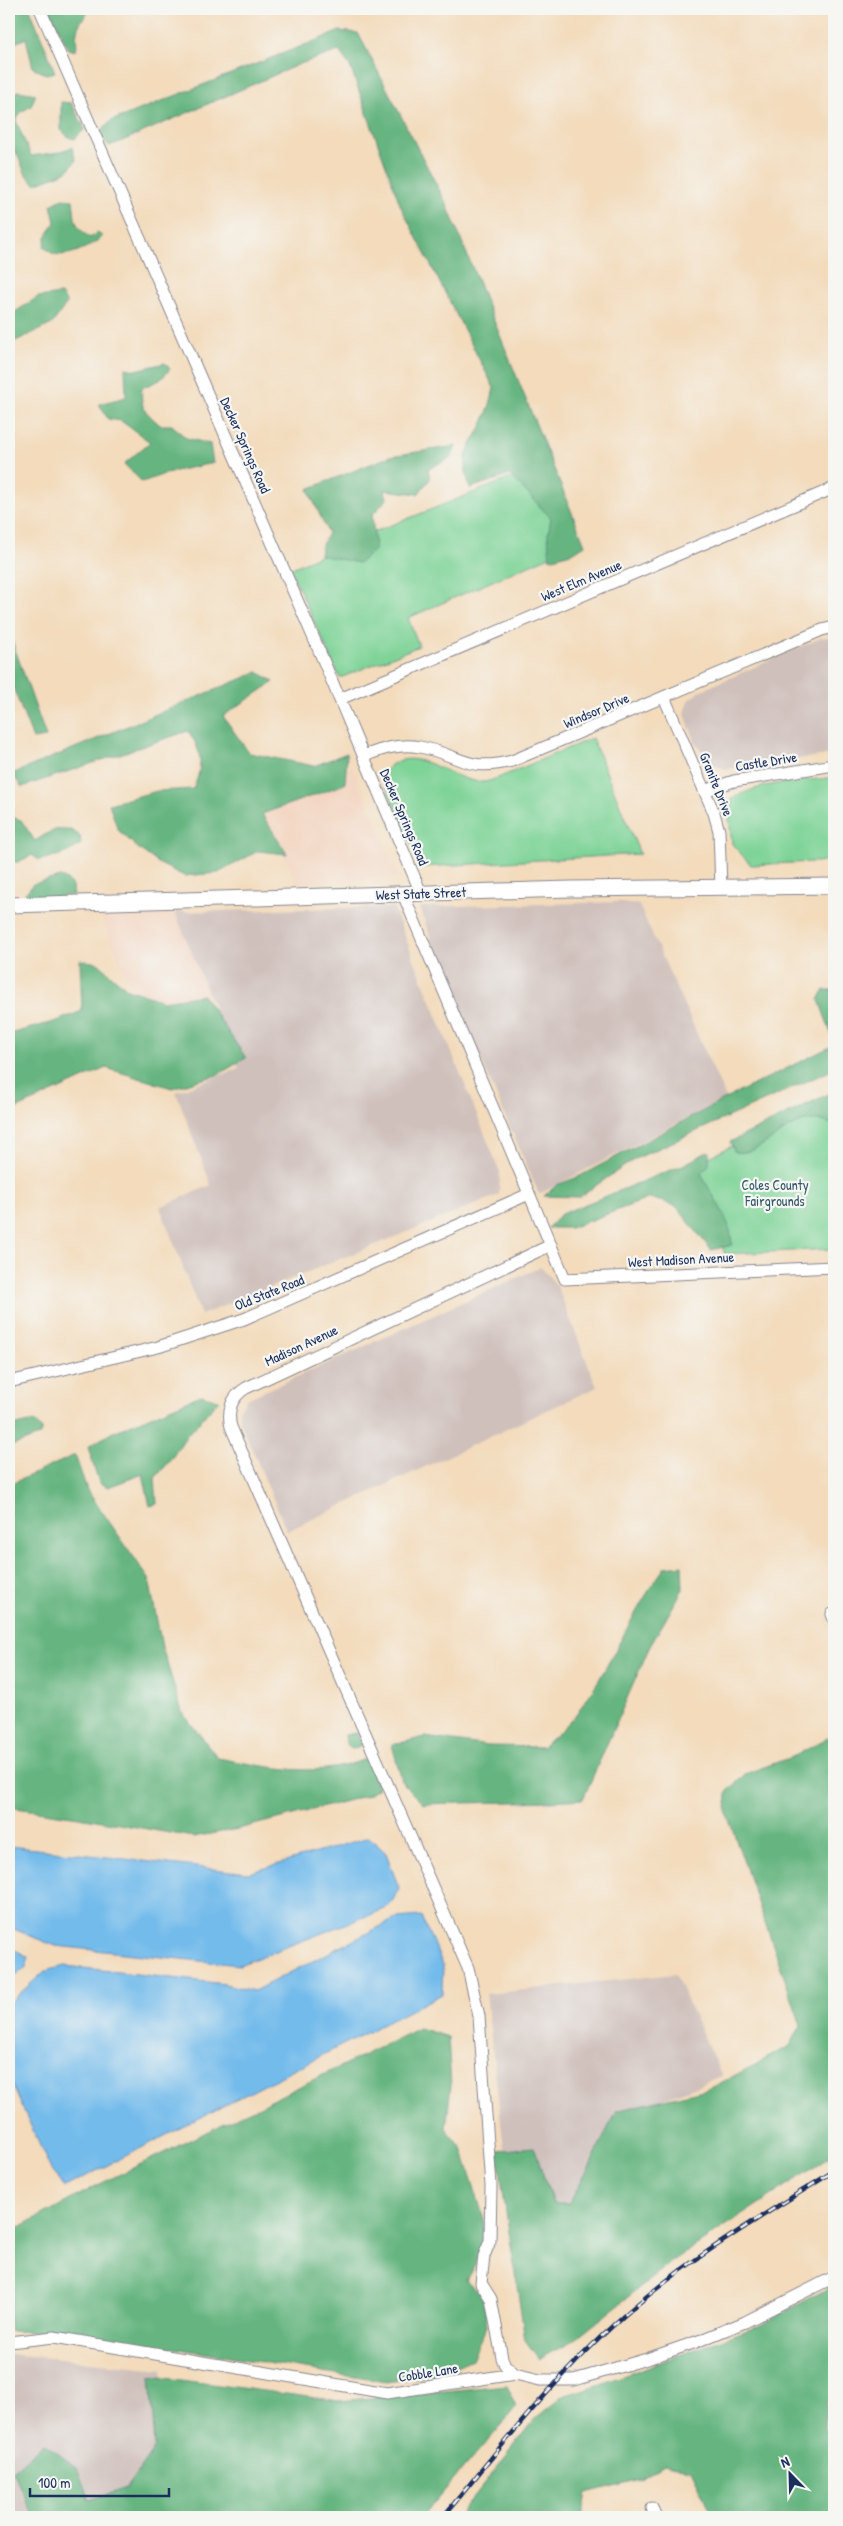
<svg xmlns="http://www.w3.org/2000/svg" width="843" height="2526" font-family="'Patrick Hand',sans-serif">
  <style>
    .built { fill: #f3d4bf }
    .industrial { fill: #cfc0bb }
    .green { fill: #7ed397; stroke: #4c817a }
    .forest { fill: #66b580; stroke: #40726f }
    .water { fill: #73bbeb; stroke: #4775a4 }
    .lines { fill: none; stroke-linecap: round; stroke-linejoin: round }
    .street-casing { stroke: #87858d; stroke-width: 13 }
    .secondary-casing { stroke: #87858d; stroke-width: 17 }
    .street { stroke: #fff; stroke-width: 11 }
    .secondary { stroke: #fff; stroke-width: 15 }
    .rail-casing { stroke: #1b2f5e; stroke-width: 4.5 }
    .rail { stroke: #f6f6f2; stroke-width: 2.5; stroke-dasharray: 8; stroke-linecap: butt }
    .labels { text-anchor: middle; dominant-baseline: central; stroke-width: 4.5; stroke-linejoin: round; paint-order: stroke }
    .street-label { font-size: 14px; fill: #1b2f5e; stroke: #f6f6f2 }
    .park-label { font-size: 14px; fill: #34586c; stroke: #f6f6f2 }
  </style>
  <rect width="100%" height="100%" fill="#f6f6f2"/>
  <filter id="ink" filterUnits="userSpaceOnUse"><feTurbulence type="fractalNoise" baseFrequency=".02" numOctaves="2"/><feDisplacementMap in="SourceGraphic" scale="10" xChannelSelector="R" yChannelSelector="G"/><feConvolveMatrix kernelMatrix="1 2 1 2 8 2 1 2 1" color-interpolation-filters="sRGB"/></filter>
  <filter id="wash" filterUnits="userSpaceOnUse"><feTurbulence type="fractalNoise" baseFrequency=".0096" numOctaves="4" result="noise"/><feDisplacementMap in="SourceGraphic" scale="20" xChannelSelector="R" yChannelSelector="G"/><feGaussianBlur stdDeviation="1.12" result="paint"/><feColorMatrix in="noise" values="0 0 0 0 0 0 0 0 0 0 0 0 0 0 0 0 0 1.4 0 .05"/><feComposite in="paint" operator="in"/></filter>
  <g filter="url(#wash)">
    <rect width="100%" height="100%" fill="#f3dbbc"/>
    <g class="built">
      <path d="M352,766l47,111 -102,6 -37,-79z"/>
      <path d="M175,912l36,87 -64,26 -47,-110z"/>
    </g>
    <g class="industrial">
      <path d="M834,636v118l-108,15 -14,-5 -17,-22 -10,-28 3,-13 12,-10 121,-53z"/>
      <path d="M621,902l18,3 87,193 -187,96 -97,-224 -22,-63z"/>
      <path d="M393,907l107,265 -1,23 -298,120 -41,-108 51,-22 -35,-93 63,-24 -64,-156z"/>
      <path d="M541,1267l16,19 40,101 -310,144 -47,-110 -1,-11 8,-11z"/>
      <path d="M675,1974l47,102 -104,40 -42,90 -64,10 -26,-222z"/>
      <path d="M9,2354l153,15 6,127 -120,21h-39z"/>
    </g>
    <g class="green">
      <path d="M544,465l33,79 -169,74 11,28 -79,32 -50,-109 61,-28z"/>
      <path d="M592,738l48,116 -218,13 -41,-91c28,-41 68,6 102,6 5,0 11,-3 15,-4z"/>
      <path d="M834,777v84l-83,4 -19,-21 -3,-26 3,-19c29,-18 69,-17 102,-22z"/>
      <path d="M834,1096v153l-109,5 -34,-88z"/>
    </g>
    <g class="forest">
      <path d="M9,9h21l25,63 -9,2 -13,-6 -7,-30 -17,8z"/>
      <path d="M49,9h44c-6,3 -15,15 -16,22 -2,7 1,13 -1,20l-8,-2z"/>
      <path d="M340,31l18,2 89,172 138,340 -11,7 -24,7 -2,-25 3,-16 -41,-43 -40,13c-12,-38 2,-39 15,-70 4,-9 7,-20 9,-30l-93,-181 -51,-141 -11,-15 -39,13 -180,78 -11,4 -10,-12 12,-13z"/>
      <path d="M19,91l17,3 -5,12 -11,7 -4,8 15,35 28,-4 13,-5 4,14 -10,11 -31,12 -9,-9 -9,-21 -8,-11v-48z"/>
      <path d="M61,102l10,1 14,26 -10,10 -7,-2 -7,-7z"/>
      <path d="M62,199l11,1c3,21 -1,23 17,38l8,-6 4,5c-10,9 -34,21 -48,17 -3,-1 -7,-5 -10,-7l2,-10 9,-15 -4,-17z"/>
      <path d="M61,294l6,9 -15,21 -43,20v-28l29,-19z"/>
      <path d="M165,363l5,6 -10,11 -18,8c-2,21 3,23 18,37h12l14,13 24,6 3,19 -43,9 -28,10 -18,-18 26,-22 -29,-21 -13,-2 -9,-15 27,-7 -1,-29 11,2z"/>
      <path d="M456,446l-4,11 -24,12 2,10 -12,15 -33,-4 2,9 -15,16 3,34 -16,14 -39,-8 1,-8 7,-14 -20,-44 83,-33z"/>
      <path d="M9,632l37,105 -13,2 -24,-62z"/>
      <path d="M258,672l16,10 -51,34 26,37 65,13 33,-13 -2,31 -83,30 25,40 -29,-3 -40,22 -34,3 -24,-12 -21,-15 -21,-19 -9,-26 48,-13 36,-2c10,-23 10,-37 -5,-58l-166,56 -10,-13z"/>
      <path d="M15,818l6,2 14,21c16,-10 28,-19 45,-5l1,8c-13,10 -27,13 -42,16l-7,-5 -14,7h-9v-43z"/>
      <path d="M60,877c10,3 12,7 14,18l-54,5 13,-16z"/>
      <path d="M80,960l18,3 29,26 36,12 40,-6 43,63 -29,17 -45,13 -66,-20 -97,44v-78l48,-13 25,-10z"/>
      <path d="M824,990h10v52l-15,-42z"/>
      <path d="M834,1045v24l-199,90 -56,38 -35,-1 13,-11 21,-8 155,-82z"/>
      <path d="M834,1091v34c-7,-2 -15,-6 -22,-5 -27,1 -51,37 -77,32l-5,-10z"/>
      <path d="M709,1151v14l-8,8c11,25 30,43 31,72l-21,5 -35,-44 -26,-8 -80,30h-22l13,-14 122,-49z"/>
      <path d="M201,1395l18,5 -32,35 -18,27 -14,16 2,26 -7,2 -7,-32 -35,13 -9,-4 -11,-36 23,-14z"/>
      <path d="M29,1422l7,1 6,7 -3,6 -30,11v-20z"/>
      <path d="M75,1455l12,35 62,89 13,68 20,65 36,46c49,9 104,22 151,-1l9,31 -10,7 -48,13 -82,21 -45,8 -114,-20 -70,-10v-322z"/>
      <path d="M682,1565l1,24 -34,59 -66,151c-53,4 -106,3 -160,5l-20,-20 -11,-39 33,-8 64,9 54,1c11,-11 24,-21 33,-33 35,-45 54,-101 89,-147z"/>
      <path d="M357,1733l5,12 -9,4 -7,-5 -1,-9z"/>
      <path d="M834,1734v420l-160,106 -97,78 -38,21 -14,-19 -28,-189 37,-4 19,57h16l21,-38 26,-55 95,-23 79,-42 11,-21 -75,-214 1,-19 18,-18 52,-19z"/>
      <path d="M419,2028l29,9 3,49 -5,42 16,20 22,71 -1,31 -17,30 17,16 4,29 -15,34 -36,16 -50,7 -300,-48 -77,-3v-98l87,-47z"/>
      <path d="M834,2285v113l-8,3 -2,28 10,10v78h-121l-22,-48 -28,-4 -22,14 -55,14 -5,24h-123l79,-100 26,-21 38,-12 160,-59z"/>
      <path d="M150,2376l189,25 168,-16 10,21 -95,111h-387l-23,-46 32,-28 33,25 12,32 38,-12 28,-41z"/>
    </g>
    <g class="water">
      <path d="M369,1837l17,16 13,35 -6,12 -8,9 -146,56 -184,-19 -46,-19v-81l240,27z"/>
      <path d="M421,1916l22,49 -1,29 -377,193 -13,-15 -43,-94v-75l36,-32 20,-5 160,18 29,7 143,-73z"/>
      <path d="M9,1947l20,10 -4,12 -16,10z"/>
    </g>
  </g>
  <g filter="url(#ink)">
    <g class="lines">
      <defs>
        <g id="street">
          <path d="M40,9l281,646 100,238"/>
          <path d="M664,697l50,116 5,18 2,56"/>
          <path d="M340,699l494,-211"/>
          <path d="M364,756c18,-7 36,-13 56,-9 39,7 46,26 92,14l310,-131 12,-3"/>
          <path d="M704,791l30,-10 100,-16"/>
          <path d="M403,894l162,385 269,-12"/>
          <path d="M9,1382l149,-35 86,-28 285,-125"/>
          <path d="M834,1614h-2l2,6"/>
          <path d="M9,2342l45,-5 333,56 128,-19 25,6h34l73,-21 49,-17 49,-20 89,-45"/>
          <path d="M515,2374l-10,-9 -3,-7 -11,-59 -10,-16 3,-27 6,-15 1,-55 -12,-170 -11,-48 -237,-541c-4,-16 0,-30 15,-39l305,-143"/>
          <path d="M652,2508l4,9"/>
        </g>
        <path id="secondary" d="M9,905l562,-16 263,-3"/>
      </defs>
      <use href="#street" class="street-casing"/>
      <use href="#secondary" class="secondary-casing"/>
      <use href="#street" class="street"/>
      <use href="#secondary" class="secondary"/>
      <defs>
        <path id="rail" d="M443,2517c60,-73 118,-148 191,-210 61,-52 132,-93 200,-136"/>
      </defs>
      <use href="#rail" class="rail-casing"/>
      <use href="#rail" class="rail"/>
    </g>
  </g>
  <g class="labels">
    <g class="street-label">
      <text transform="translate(246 445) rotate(66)">Decker Springs Road</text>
      <text transform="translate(581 580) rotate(-23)">West Elm Avenue</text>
      <text transform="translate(596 710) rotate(-23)">Windsor Drive</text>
      <text transform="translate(766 761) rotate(-9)">Castle Drive</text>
      <text transform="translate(717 784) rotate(68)">Granite Drive</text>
      <text transform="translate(405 817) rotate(67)">Decker Springs Road</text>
      <text transform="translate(421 893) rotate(-2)">West State Street</text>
      <text transform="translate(681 1259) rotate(-3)">West Madison Avenue</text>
      <text transform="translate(269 1292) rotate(-22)">Old State Road</text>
      <text transform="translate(301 1345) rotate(-25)">Madison Avenue</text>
      <text transform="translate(428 2372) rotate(-9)">Cobble Lane</text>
    </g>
    <g class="park-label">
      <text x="775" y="1184">Coles County<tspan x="775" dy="16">Fairgrounds</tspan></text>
    </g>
  </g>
  <rect width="843" height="2526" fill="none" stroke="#f6f6f2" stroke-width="30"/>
  <g transform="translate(790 2474) rotate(337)" stroke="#f6f6f2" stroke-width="4" paint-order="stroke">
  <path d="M0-4L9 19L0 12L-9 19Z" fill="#1b2f5e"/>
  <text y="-8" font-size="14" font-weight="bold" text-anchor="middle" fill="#1b2f5e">N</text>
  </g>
  <path d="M30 2488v8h139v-8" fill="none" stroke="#1b2f5e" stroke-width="2.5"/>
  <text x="38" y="2488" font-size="15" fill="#1b2f5e" stroke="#f6f6f2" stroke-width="4" paint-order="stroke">100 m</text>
</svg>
